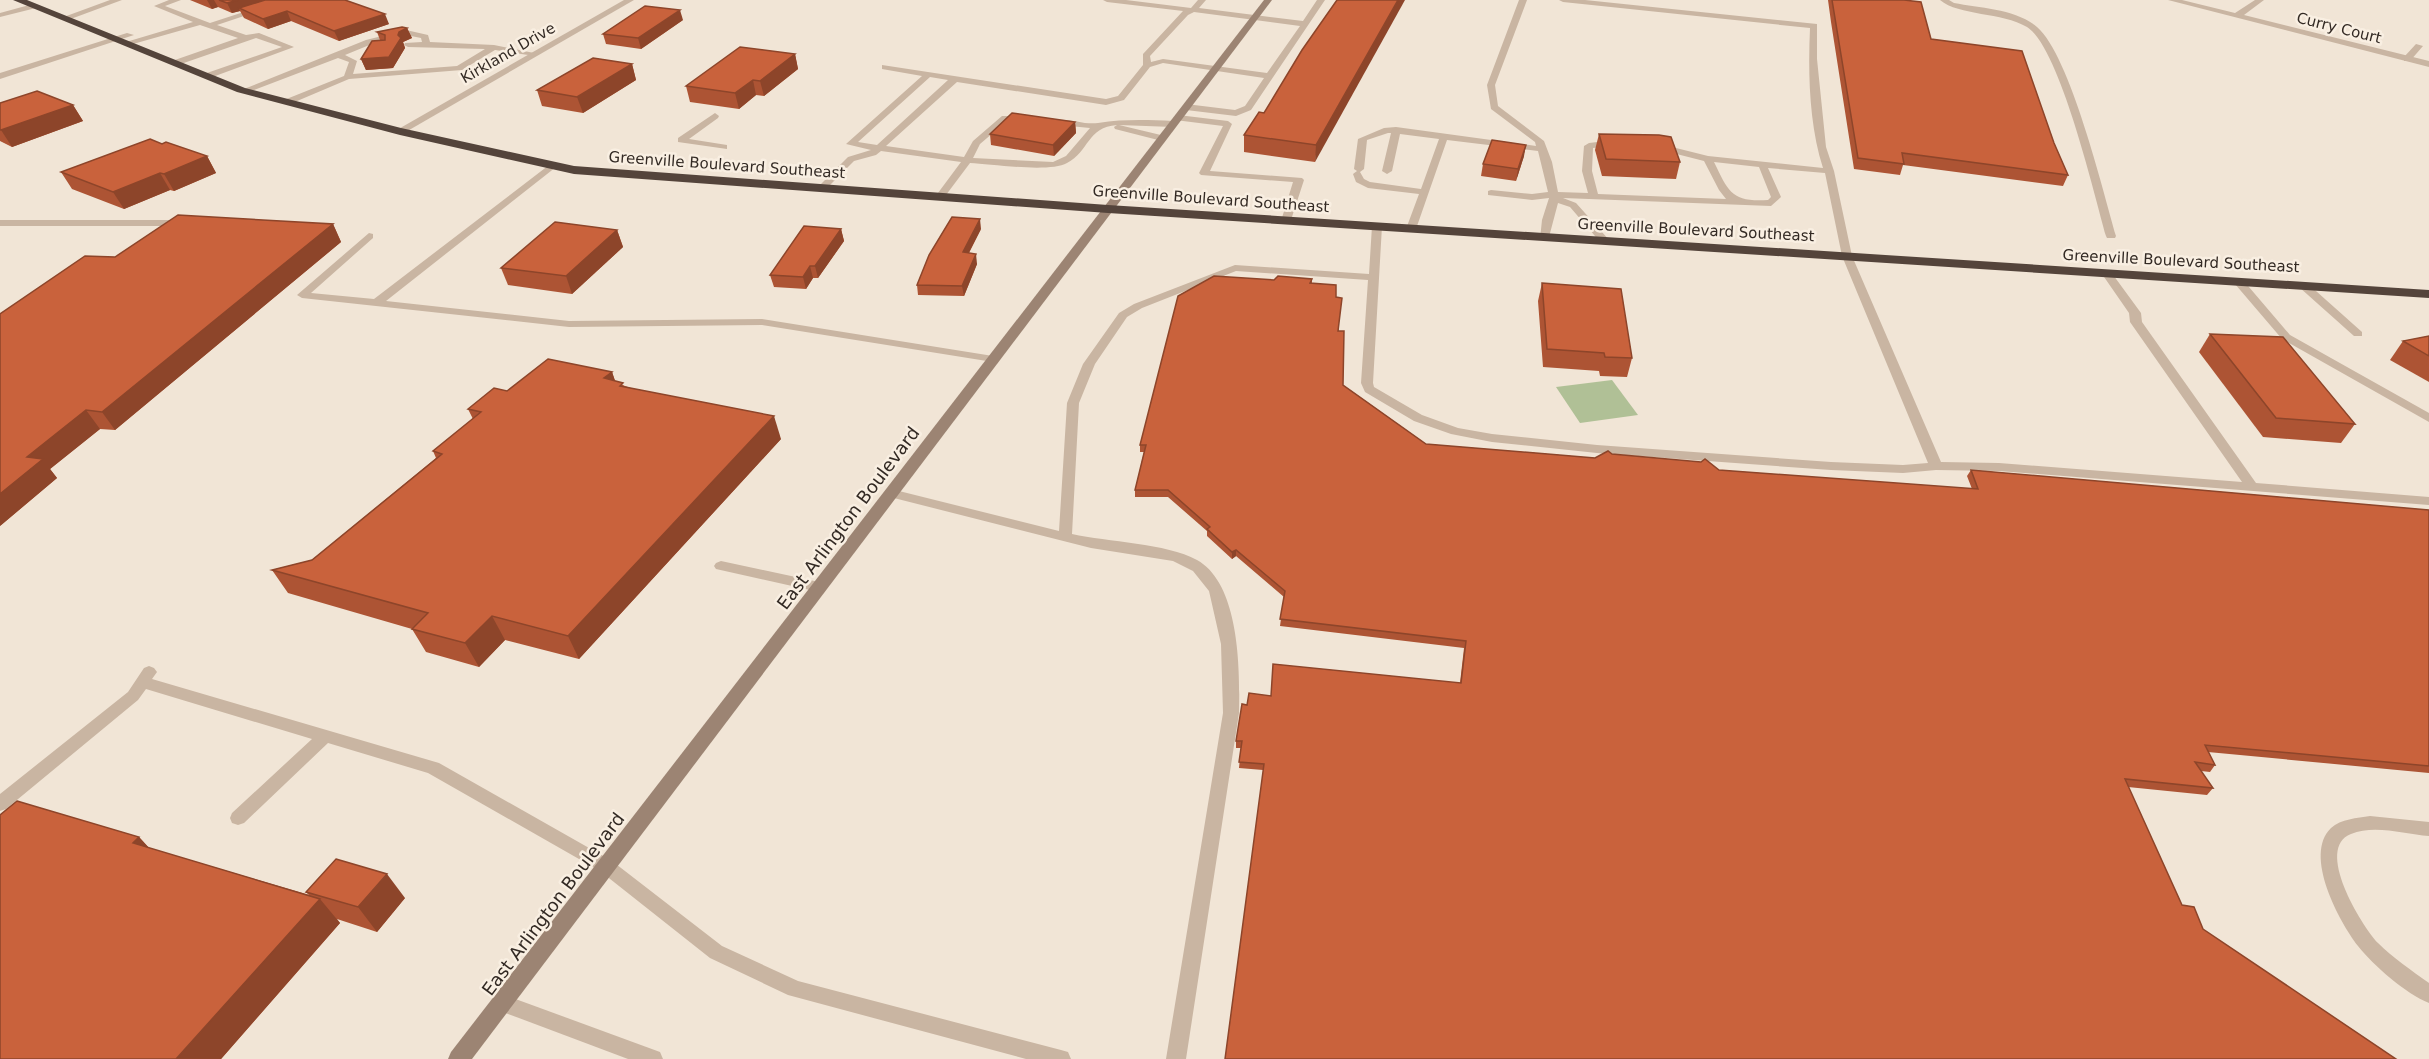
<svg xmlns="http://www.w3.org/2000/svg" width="2429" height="1059" font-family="'DejaVu Sans',sans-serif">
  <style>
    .green { fill: #b0c096 }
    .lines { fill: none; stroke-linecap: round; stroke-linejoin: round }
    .lane { fill: #c9b5a2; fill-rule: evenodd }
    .street { fill: #c9b5a2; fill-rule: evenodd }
    .secondary { fill: #9c8473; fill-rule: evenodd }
    .highway { fill: #54443b; fill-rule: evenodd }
    .wall { fill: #ad5434 }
    .shaded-wall { fill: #8d452a }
    .building { fill: #c9623c; stroke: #8d452a; stroke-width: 1.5 }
    .labels { text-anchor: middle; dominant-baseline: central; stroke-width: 5; stroke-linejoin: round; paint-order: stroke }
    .far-street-label { font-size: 15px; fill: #332a24; stroke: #f9efe2 }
    .street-label { font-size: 18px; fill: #332a24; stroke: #f9efe2 }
  </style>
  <rect width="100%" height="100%" fill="#f1e5d6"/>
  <path class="green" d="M1612,380l26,35 -58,8 -24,-36z"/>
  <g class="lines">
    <g class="lane">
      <path d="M169,0h12l-16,6 45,17 70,-23h12l-75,25 29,10 13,-2 35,14 -87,32 -4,-3 1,-2 78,-27 -26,-9 -78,27h-6v-4l66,-23 -38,-13 -74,21v-4l67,-20 -39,-16z"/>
      <path d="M1103,0h23l65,8 7,-8h8l-7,8 104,13 14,-21h8l-74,110 -15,6 -50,-6 -4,-3 4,-3 49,6 10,-4 19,-28 -101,-15 -13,4 -26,33 -18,5 -149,-23 -71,64 78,11 9,-16 29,-25h23l3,1v4h-21l-27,23 -7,14 80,4 13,-6 24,-28 -31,-3 -4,-3 1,-2c14,-2 28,5 42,3 26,-4 49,-3 75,-2l4,3 -4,3 -54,-2 46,11v4l-3,1 -47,-12 -1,-2 3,-2c-30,2 -28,27 -50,38 -18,10 -75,1 -97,0l-27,36 -3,1 -5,-3 26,-35 -80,-11 -5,4 -22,6 -29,29 -8,-2 31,-31 23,-7 -25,-6 76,-68 -40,-7v-4l224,34 12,-3 25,-31v-11l40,-43 -76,-9zM1194,12l106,14 -33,47 -104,-14 -12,3 -1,-6 38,-41zM930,77l18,3 -71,65 -19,-3z"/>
      <path d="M1519,0h8l-32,85 3,21 46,35 8,21 6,30 30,1 -6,-22 2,-25 5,-3 25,-3 3,1v4l-24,3 -1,23 6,23 128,5 -7,-9 -15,-29 -47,-12 -2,-2 5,-3 48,12 115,12c-14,-44 -15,-95 -13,-140l-247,-26 -4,-2h26l232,24v35l9,88 8,24 18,85 89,206 58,1 243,19 -112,-160 -1,-9 -27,-39 5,-3 4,1 30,41 1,9 114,161 173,14v8l-430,-34 -63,-1 -33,3 -72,-3 -234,-17 -105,-11 -41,-8 -37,-13 -49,-29 -4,-9 7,-103 -132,-9 -94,37 -15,9 -32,47 -16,39 -7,131c36,8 94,9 125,26 43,24 43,110 42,153l-53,346h-20l57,-346 -2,-69 -12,-53 -16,-20 -20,-10 -82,-13 -205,-52 -2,-3 2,-3 5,-1 168,42 8,-128 16,-39 36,-51 15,-9 101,-39 134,9 3,-48 5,-3 5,3 -9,157 1,4 48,28 36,13 34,6 105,11 234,17 72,3 25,-2 -86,-207 -17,-83 -57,-5 13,29 -10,9 -208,-8 13,5 34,38 -5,3 -4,-1 -31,-36 -12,-4 -9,34 -1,2h-8l2,-19 7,-22 -17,2 -44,-5v-4l3,-1 41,4 16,-2 -10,-41 -91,-11 -31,89 -5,3 -5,-3 13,-35 -51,-6 -12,-6 -3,-8 4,-3 -3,-2 4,-30 26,-11 12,-1 140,19 -1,-4 -44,-33 -4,-24zM1388,133h3l-9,38 5,3 5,-3 8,-37 39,5 -18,50 -51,-7 -6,-3 -4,-7 4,-3 3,-29zM1714,162l45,5 12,30 -3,3c-36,2 -39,-7 -54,-38z"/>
      <path d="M1940,0h9l5,3c26,5 62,6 83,24 33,28 66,164 79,209l-1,2h-8l-1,-2c-12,-42 -46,-188 -79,-209 -25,-15 -68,-11 -87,-27z"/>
      <path d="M33,4h3v4l-36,9v-4z"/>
      <path d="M406,30l22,5 2,7 64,3 45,9 -4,2 -40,-6 -33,20 -113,9 -59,25h-6v-4l60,-24 5,-14 -11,-4 -92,35 -7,-2 127,-51zM406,35l15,3 1,4 -17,1 -1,2 4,2 77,2 -28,17 -104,8 4,-13 -12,-6 39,-16z"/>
      <path d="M127,33l7,2 -134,44v-6z"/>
      <path d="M2416,44l7,2 -13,15h-6v-4z"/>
      <path d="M715,113l4,3 -1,2 -29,21 38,6v4l-49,-7v-4z"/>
      <path d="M1178,115l50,6 4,3 -22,47 92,7 2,2 -14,43h-8l-1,-2 12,-39 -92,-7 -2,-2 24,-47 -48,-6 -1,-2z"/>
      <path d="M553,162l5,3 -2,2 -170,134 183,20 193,-2 231,37 6,3 -6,3 -231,-37 -193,2 -267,-29 -5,-3 72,-62 4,1v4l-62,55 63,6z"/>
      <path d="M0,220h181l5,3 -5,3h-181z"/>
      <path d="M2239,279l4,1 47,55 139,78v9l-147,-83 -47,-55 -1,-2z"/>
      <path d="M2303,282l4,1 55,49v4h-8l-55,-49 -1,-2z"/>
      <path d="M721,561l98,21 7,5 -7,5 -103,-23 -2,-3 2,-3z"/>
      <path d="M149,666l5,2 3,4 -5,7 287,84 173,98 110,85 76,35 263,69 7,2 3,7h-45l-238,-64 -78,-37 -110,-87 -172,-98 -100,-30 -84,80 -6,2 -6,-2 -2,-5 2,-5 80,-74 -166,-50 -8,11 -132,109 -6,2v-17l128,-102 16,-24z"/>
      <path d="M2370,816l59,6v14c-24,-2 -55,-12 -78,-2 -37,14 10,91 27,109 15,15 33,27 51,40v20c-23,-9 -56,-38 -71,-57 -19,-25 -55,-91 -27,-118 10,-9 26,-10 39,-12z"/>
      <path d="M502,994l158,58 3,7h-35l-133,-50 -2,-6 2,-6z"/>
    </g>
    <g class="street">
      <path d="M110,0h12l-54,20 -7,-2z"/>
      <path d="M624,0h10l-230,133 -9,-2z"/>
      <path d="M2168,0h14l53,13 20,-13h9l-20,15 185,46v6z"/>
    </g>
    <path class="secondary" d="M1264,0h8l-800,1059h-24l3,-7z"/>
    <path class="highway" d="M13,0h14l218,88 156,40 173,38 534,39 1321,85v8l-1321,-85 -534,-39 -174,-39 -163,-43z"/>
  </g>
  <g class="wall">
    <path d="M190,0h155l44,24 -50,17 -48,-20 -23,8 -24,-11 -4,-7 -8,2 -14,-6 -6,2z"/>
    <path d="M1337,0l-22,162 -71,-10v-17l20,-22z"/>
    <path d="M1828,0h76l27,39 123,104 14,32 -5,11 -160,-21 -3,10 -46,-6 -23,-147z"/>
    <path d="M683,20l-42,29 -35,-5 -3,-10z"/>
    <path d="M407,28l5,10 -9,4 2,6 -12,20 -27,2 -5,-11 19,-19 -3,-8z"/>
    <path d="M795,54l3,15 -34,27 -8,-1 -17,14 -49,-7 -4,-16z"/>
    <path d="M632,64l4,16 -53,33 -41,-7 -5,-16z"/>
    <path d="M0,103l73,2 10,16 -71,26 -12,-6z"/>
    <path d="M1075,122l1,11 -22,23 -63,-11 -1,-11z"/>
    <path d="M1599,134l81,28 -4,17 -74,-3 -7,-26z"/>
    <path d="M162,144l45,12 9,17 -42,18 -4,-1 -46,19 -52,-20 -11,-17z"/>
    <path d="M1524,156l-8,25 -35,-5 2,-12z"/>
    <path d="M333,224l8,18 -226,188 -15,-1 -50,40 7,9 -57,48 115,-269z"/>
    <path d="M841,229l3,12 -26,37h-5l-7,11 -32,-2 -4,-12z"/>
    <path d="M981,229l-12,24 8,11 -13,32 -46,-1 -1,-10z"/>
    <path d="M617,230l6,17 -51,47 -64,-9 -7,-17z"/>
    <path d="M1312,279v4l24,14 7,88 83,59 169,14 17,-4 107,16 253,19 -5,-13 4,-6 458,40v263l-221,-21 7,13 -5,7 -9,-1 12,17 -6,7 -79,-8 -865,-17 -24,-2 2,-20h-5v-7l11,-36 24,-9 189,-13 4,-35 -184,-22 4,-29 -48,-41 -4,3 -25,-23v-5l-39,-34h-33v-7l9,-38h-4v-7l134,-165z"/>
    <path d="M1542,283l90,75 -5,19 -27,-1 -1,-5 -56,-4 -5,-66z"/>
    <path d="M2210,334l145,90 -14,19 -78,-6 -64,-85z"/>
    <path d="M2429,336v46l-39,-22 13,-19z"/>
    <path d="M612,372l3,9 10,5 156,53 -202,220 -74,-19 -26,27 -53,-15 -14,-23 -124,-36 -16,-23 40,-10 124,-102 -3,-7 40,-32 -5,-10 39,-18z"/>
    <path d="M139,837l10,11 160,47 -3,-3 99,6 -28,34 -40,-13 3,4 -119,136z"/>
  </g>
  <g class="shaded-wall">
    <path d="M207,0h7l4,7 -6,2z"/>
    <path d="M238,0h35l-34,8 1,3 -8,2 -5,-10z"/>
    <path d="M1398,0h7l-90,162 1,-17z"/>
    <path d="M680,10l3,10 -42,29 -3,-11z"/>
    <path d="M287,11l4,10 -23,8 -5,-10z"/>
    <path d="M385,14l4,10 -50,17 -5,-10z"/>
    <path d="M407,28l5,10 -9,4 2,6 -12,20 -27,2 -5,-11 38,-27z"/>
    <path d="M795,54l3,15 -34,27 -4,-15z"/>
    <path d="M632,64l4,16 -53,33 -6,-16z"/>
    <path d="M753,80l3,15 -17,14 -4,-16z"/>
    <path d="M73,105l10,16 -71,26 -11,-17z"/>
    <path d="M1075,122l1,11 -22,23 -1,-11z"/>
    <path d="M1526,145l-2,11 -8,25 2,-12z"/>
    <path d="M207,156l9,17 -42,18 -10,-17z"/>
    <path d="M160,173l10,17 -46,19 -11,-17z"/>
    <path d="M980,219l1,10 -17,33 -1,-10z"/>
    <path d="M333,224l8,18 -226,188 -13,-18z"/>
    <path d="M841,229l3,12 -26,37 -3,-12z"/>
    <path d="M617,230l6,17 -51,47 -6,-18z"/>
    <path d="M976,254l1,10 -13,32 -2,-10z"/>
    <path d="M810,266l3,12 -7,11 -3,-12z"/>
    <path d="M612,372l8,23 -16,-17z"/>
    <path d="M86,410l14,19 -50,40 7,9 -57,48v-32l27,-37z"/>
    <path d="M774,416l7,23 -202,220 -11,-23z"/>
    <path d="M1236,550v6l-4,3v-7z"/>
    <path d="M492,616l13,24 -26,27 -14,-24z"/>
    <path d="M139,837l23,25 -29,-19z"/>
    <path d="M387,874l18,24 -28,34 -19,-25z"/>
    <path d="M320,899l20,24 -119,136h-45z"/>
  </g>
  <g class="building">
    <path d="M219,0h19l-11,3z"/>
    <path d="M265,0h80l40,14 -51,17 -47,-20 -24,8 -24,-11z"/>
    <path d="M1337,0h61l-82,145 -72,-10 15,-23 5,1 38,-63z"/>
    <path d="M1832,0h72l17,2 10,37 91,12 32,92 14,32 -166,-22 2,11 -46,-6z"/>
    <path d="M645,6l35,4 -42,28 -35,-4z"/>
    <path d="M402,27l5,1 -8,4 -1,3 3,3 -12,19 -28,2 11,-18 13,-1v-5l-8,-3z"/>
    <path d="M740,47l55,7 -35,27 -7,-1 -18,13 -49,-7z"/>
    <path d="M593,58l39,6 -55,33 -40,-7z"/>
    <path d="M37,91l36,14 -72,25h-1v-27z"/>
    <path d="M1012,113l63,9 -22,23 -63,-11z"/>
    <path d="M1599,134l60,1 12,2 9,25 -74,-3z"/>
    <path d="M150,139l12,5 4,-2 41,14 -43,18 -4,-1 -47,19 -52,-20z"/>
    <path d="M1492,140l34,5 -8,24 -35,-5z"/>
    <path d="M178,215l155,9 -231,188 -16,-2 -59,47 16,2 -43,35v-180l85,-58 30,1z"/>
    <path d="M952,217l28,2 -17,33 13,2 -14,32 -45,-1 12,-30z"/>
    <path d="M555,222l62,8 -51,46 -65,-8z"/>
    <path d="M804,226l37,3 -26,37h-5l-7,11 -33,-2z"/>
    <path d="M1214,276l60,4 4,-4 34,3 -2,4 26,2v12l6,1 -4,33h6l-1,54 83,59 169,14 13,-7 4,3 89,8 4,-3 14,11 259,19 -7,-19 458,40v256l-224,-21 10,20 -20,-3 18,26 -88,-9 57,126 12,2 9,22 193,130h-1171l39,-295 -25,-2 3,-21h-6l6,-37 5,1 2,-12 22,3 2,-32 188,19 5,-42 -186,-22 5,-28 -49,-41 -4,2 -25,-23 3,-2 -42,-37h-33l11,-45h-6l38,-149z"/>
    <path d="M1542,283l79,6 11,69 -27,-1 -1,-4 -57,-4z"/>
    <path d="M2210,334l73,3 72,87 -79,-6z"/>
    <path d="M2429,336v20l-26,-15z"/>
    <path d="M548,359l64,13 -8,6 19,5 -3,3 154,30 -206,220 -76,-20 -27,27 -53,-14 16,-16 -156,-43 40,-10 130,-106 -9,-3 48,-39 -13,-3 26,-21 13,3z"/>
    <path d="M17,801l122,36 -6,6 187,56 -144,160h-176v-244z"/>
    <path d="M336,859l51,15 -29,33 -52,-15z"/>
  </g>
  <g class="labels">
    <g class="far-street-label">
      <text transform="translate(2339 28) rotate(14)">Curry Court</text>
      <text transform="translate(508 53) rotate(-30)">Kirkland Drive</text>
      <text transform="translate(727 165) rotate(4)">Greenville Boulevard Southeast</text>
      <text transform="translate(1211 199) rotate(4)">Greenville Boulevard Southeast</text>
      <text transform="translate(1696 230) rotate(3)">Greenville Boulevard Southeast</text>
      <text transform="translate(2181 261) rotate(3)">Greenville Boulevard Southeast</text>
    </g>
    <g class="street-label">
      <text transform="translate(848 518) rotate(-53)">East Arlington Boulevard</text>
      <text transform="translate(553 904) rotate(-53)">East Arlington Boulevard</text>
    </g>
  </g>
</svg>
